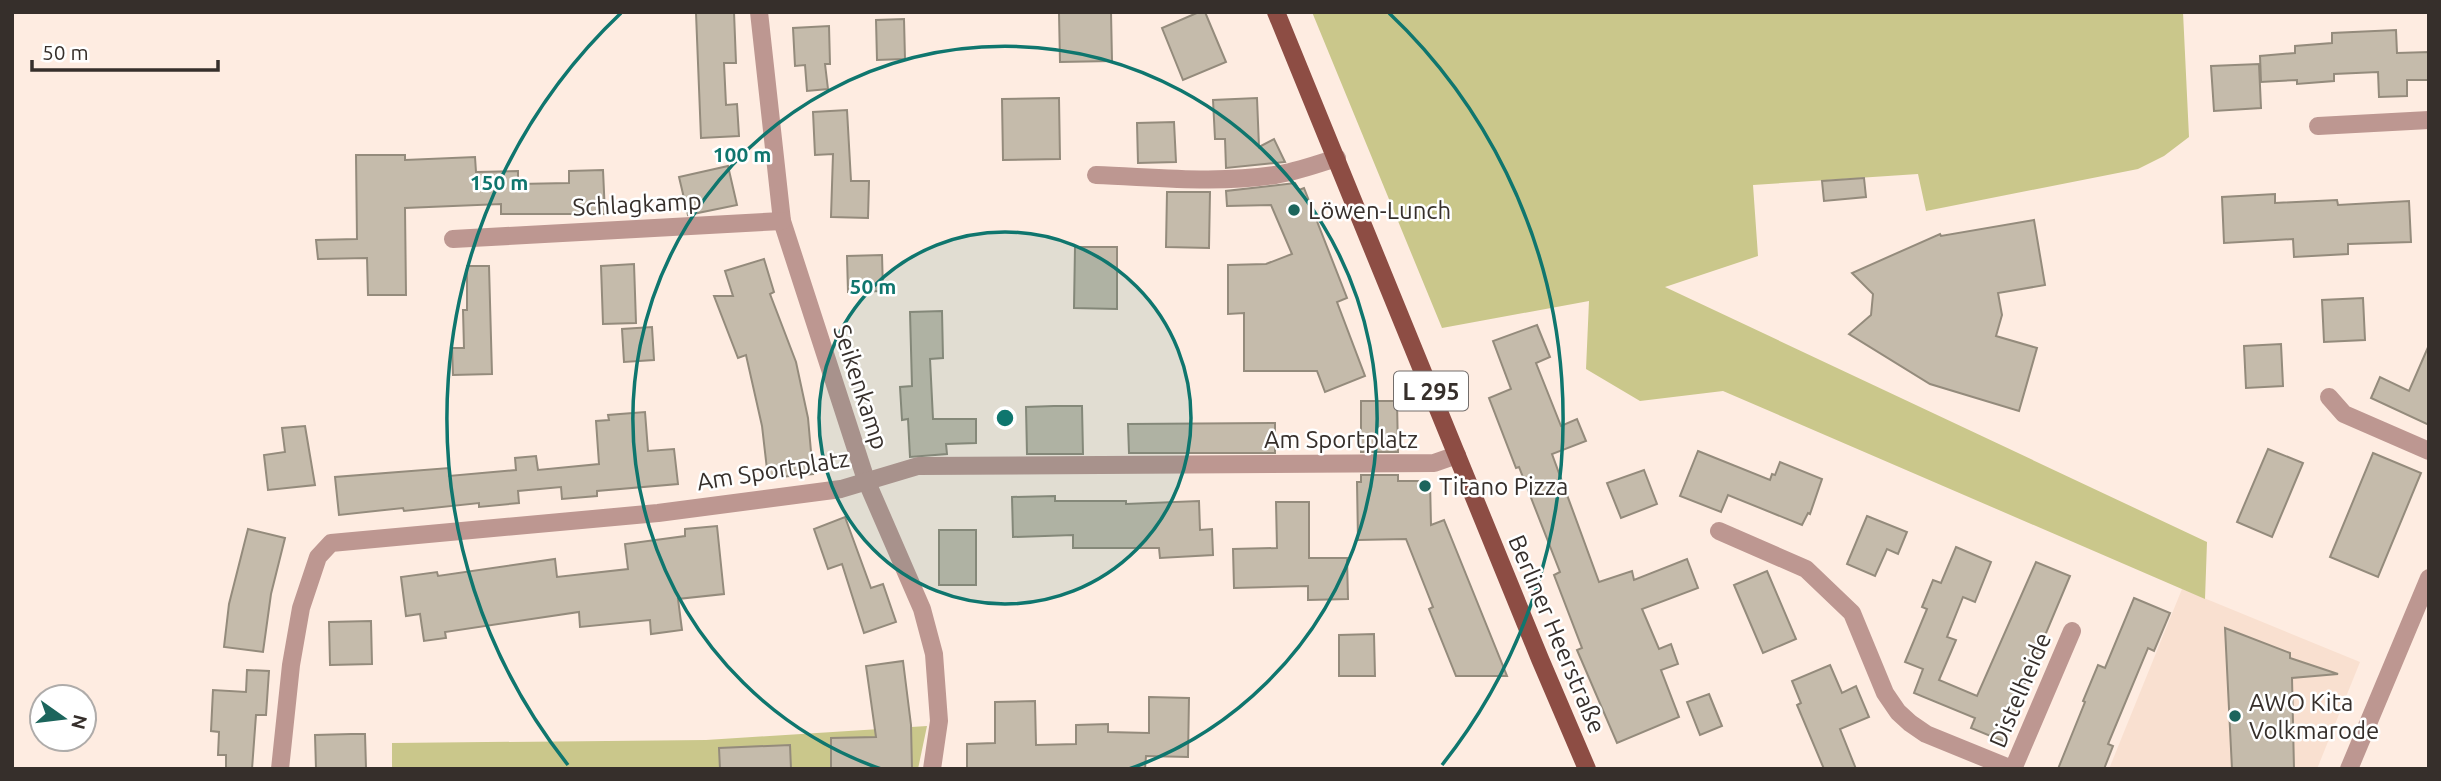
<svg xmlns="http://www.w3.org/2000/svg" width="2441" height="781" font-family="Ubuntu,sans-serif">
  <style>
    .built { fill: #f9e0d0 }
    .green { fill: #cac78b }
    .building { fill: #c5bbab; stroke: #948b7c; stroke-width: 2 }
    .lines { fill: none; stroke-linecap: round; stroke-linejoin: round }
    .minor { stroke: #bd9791; stroke-width: 18 }
    .major { stroke: #8d4d44; stroke-width: 18 }
    .ring { fill: none; stroke: #0f766e; stroke-width: 3.5 }
    .poi-dot { fill: #1c655c; stroke: #fff; stroke-width: 2.5 }
    .labels { text-anchor: middle; dominant-baseline: central; stroke-width: 5; stroke-linejoin: round; paint-order: stroke }
    .shield { fill: #fff; stroke: #726d6b; stroke-width: 2 }
    .shield-label { font-size: 23px; font-weight: bold; fill: #362f2b }
    .street-label { font-size: 24px; fill: #362f2b; stroke: #fff }
    .poi-label { font-size: 24px; fill: #362f2b; stroke: #fff; text-anchor: start }
    .centre { fill: #0f766e; stroke: #fff; stroke-width: 3.5 }
    .ring-label { font-size: 21px; text-anchor: middle; font-weight: bold; fill: #0f766e; stroke: #fff; stroke-width: 5; stroke-linejoin: round; paint-order: stroke }
  </style>
  <rect width="100%" height="100%" fill="#feece1"/>
  <path class="built" d="M2182,589l178,73 -43,107h-208z"/>
  <g class="green">
    <path d="M1312,12h871l6,125 -25,19 -26,13 -212,42 -8,-37 -165,11 5,71 -93,31 542,255 -2,57 -482,-208 -83,10 -54,-32 3,-68 -147,27z"/>
    <path d="M927,726l-9,43h-526v-26l314,-3z"/>
  </g>
  <g class="building">
    <path d="M734,12l2,51h-12l2,42 11,-1 2,32 -38,2 -5,-125z"/>
    <path d="M1111,12l1,49 -52,1 -1,-49z"/>
    <path d="M1199,12h6l21,50 -43,18 -21,-52z"/>
    <path d="M904,19l1,40 -28,1 -1,-40z"/>
    <path d="M829,26l1,38h-5l3,25 -21,2 -2,-26 -10,1 -2,-38z"/>
    <path d="M2396,30l1,23 32,-1v28h-22v16l-28,1 -1,-25 -44,2v7l-37,3v-4l-36,2 -1,-26 35,-3v-7l37,-3v-10z"/>
    <path d="M2259,64l2,44 -47,3 -3,-45z"/>
    <path d="M1059,98l1,61 -57,1 -1,-61z"/>
    <path d="M1257,98l2,49 15,-8 11,23 -59,6 -1,-29h-10l-2,-39z"/>
    <path d="M847,110l4,71h18l-1,37 -37,-1 2,-63 -18,1 -2,-43z"/>
    <path d="M1174,122l2,40 -38,1 -1,-40z"/>
    <path d="M356,155h49v5l70,-3 1,15 42,-1v13l51,-1v-12l34,-1 2,44h-104v-10l-96,4 1,87h-38l-1,-37 -49,1 -2,-19 41,-1z"/>
    <path d="M728,166l9,39 -49,10 -9,-38z"/>
    <path d="M1864,178l2,19 -42,4 -2,-20z"/>
    <path d="M1295,183l4,7 5,-2 43,110 -10,4 28,74 -40,16 -8,-21h-73v-58l-16,1v-49l38,-1 26,-10 -21,-49 -44,1 -1,-15z"/>
    <path d="M1167,192h43l-1,56 -43,-1z"/>
    <path d="M2275,194v9l62,-3 1,5 71,-4 2,41 -63,2v10l-54,3 -1,-18 -69,4 -2,-46z"/>
    <path d="M2034,220l11,65 -47,8 4,22 -6,21 41,12 -18,63 -89,-27 -81,-50 22,-19 2,-21 -21,-21 88,-39 1,2z"/>
    <path d="M1075,247h42v62l-43,-1z"/>
    <path d="M882,255l1,36 -35,1 -1,-36z"/>
    <path d="M764,259l10,33 -4,2 26,68 12,56 5,56 -45,4 -6,-52 -16,-71 -8,3 -24,-62h19l-8,-25z"/>
    <path d="M634,264l2,59 -33,1 -2,-58z"/>
    <path d="M467,266h22l3,108 -39,1 -1,-27h12l-1,-38h4z"/>
    <path d="M2363,298l2,42 -41,2 -2,-42z"/>
    <path d="M942,311l1,47 -13,1 3,60h43v24l-30,1 1,10 -37,3 -2,-38 -6,1 -2,-33 12,-1 -2,-74z"/>
    <path d="M1537,325l13,32 -14,6 25,63 16,-7 9,22 -34,13 47,128 33,-11 2,9 53,-21 11,29 -56,21 17,40 12,-5 7,20 -17,6 18,47 -62,26 -40,-93 5,-2 -28,-73 6,-3 -41,-105 -3,1 -27,-70 22,-9 -18,-48z"/>
    <path d="M652,327l2,33 -30,2 -2,-33z"/>
    <path d="M2281,344l2,42 -37,2 -2,-42z"/>
    <path d="M2429,345v80l-58,-27 9,-21 29,14z"/>
    <path d="M1361,401h36l1,51h-37z"/>
    <path d="M1054,406h28l1,48h-56l-1,-47z"/>
    <path d="M645,412l3,39 26,-2 4,35 -81,7v5l-35,3 -1,-12 -43,4 1,12 -40,4v-4l-75,8 -1,-3 -64,7 -4,-38 114,-9v8l67,-6 -1,-12 21,-2 2,14 61,-6 -3,-43 13,-1 -1,-5z"/>
    <path d="M1275,423v30h-146l-1,-29z"/>
    <path d="M305,426l10,59 -47,5 -4,-35 21,-3 -3,-24z"/>
    <path d="M2268,449l35,14 -31,74 -35,-15z"/>
    <path d="M1698,451l72,29 2,-6 3,1 5,-13 42,17 -12,35 -2,-1 -6,12 -74,-30 -7,17 -41,-16z"/>
    <path d="M2373,453l48,20 -43,104 -48,-20z"/>
    <path d="M1644,470l13,34 -36,14 -14,-35z"/>
    <path d="M1361,475h37v6h32l1,44 13,-5 63,156h-51l-27,-67 4,-2 -27,-68 -48,1 -1,-58h4z"/>
    <path d="M1055,496v5h71v3l73,-3 1,29 12,-1 1,26 -53,3 -1,-10h-86v-13l-60,2 -1,-40z"/>
    <path d="M1276,502h33v56h38l1,41 -40,1v-14l-74,2 -1,-39 44,-1z"/>
    <path d="M1867,516l40,16 -9,22 -11,-5 -12,27 -28,-12z"/>
    <path d="M845,517l26,71 12,-4 13,38 -32,11 -22,-69 -14,5 -14,-40z"/>
    <path d="M717,526l7,68 -46,5 4,31 -31,4 -1,-14 -70,7 -1,-15 -134,20 1,6 -22,3 -4,-27 -14,2 -5,-39 36,-5 1,4 117,-17 2,18 71,-8 -3,-25 60,-8v-7z"/>
    <path d="M248,529l37,9 -14,56 -8,58 -39,-5 5,-43z"/>
    <rect x="939" y="530" width="37" height="55"/>
    <path d="M1956,547l35,15 -16,40 -12,-5 -16,40 9,3 -17,40 38,16 59,-134 34,14 -53,126 4,2 -16,38 -34,-14 4,-10 -61,-25 9,-24 -18,-7 22,-53 -5,-2 11,-27 8,3z"/>
    <path d="M1767,571l29,68 -33,14 -29,-68z"/>
    <path d="M2134,598l36,15 -16,38 -6,-3 -40,96 5,2 -9,23h-46l27,-67 -2,-1 15,-36 7,3z"/>
    <path d="M371,621l1,43 -42,1 -1,-43z"/>
    <path d="M2225,628l65,25v5l48,16 -46,4 2,91h-62z"/>
    <path d="M1374,634l1,42h-36v-41z"/>
    <path d="M903,661l8,64 1,44h-81v-31l45,-1 -10,-71z"/>
    <path d="M1830,665l12,28 14,-7 13,31 -29,12 16,40h-32l-27,-64 4,-2 -9,-22z"/>
    <path d="M247,670l22,1 -3,44h-10l-4,54h-26v-14h-8l1,-23 -8,-1 2,-41 33,2z"/>
    <path d="M1709,694l13,32 -22,9 -13,-33z"/>
    <path d="M1149,697l40,1 -1,59 -42,-1 -1,13h-178v-25l28,-1v-41l40,-1 1,44 40,-1v-19l32,-1v8l41,1z"/>
    <path d="M351,734h14l1,34 -50,1 -1,-34z"/>
    <path d="M790,745l1,24h-71l-1,-21z"/>
  </g>
  <g class="lines">
    <g class="minor">
      <path d="M759,12l23,209 84,259 56,129 12,45 5,67 -7,48"/>
      <path d="M2318,126l111,-6"/>
      <path d="M1096,175c58,2 120,9 179,0 21,-3 42,-11 62,-17"/>
      <path d="M453,239l329,-18"/>
      <path d="M2329,397l15,17 85,37"/>
      <path d="M1719,531l87,38 46,44 33,80 13,19 12,11 16,11 86,35"/>
      <path d="M280,769l11,-104 10,-57 17,-51 13,-14 327,-30 183,-24 77,-23 516,-3 23,-8"/>
      <path d="M2013,769l59,-138"/>
      <path d="M2349,769l80,-191"/>
    </g>
    <path class="major" d="M1276,12l264,647 47,110"/>
  </g>
  <circle cx="1005" cy="418" r="186" fill="#0f766e" fill-opacity=".12"/>
  <g class="ring">
    <circle cx="1005" cy="418" r="186"/>
    <path d="M881 769A372 372 0 1 1 1129 769"/>
    <path d="M568 765A558 558 0 0 1 621 13M1389 13A558 558 0 0 1 1442 765"/>
  </g>
  <g class="poi-dot">
    <circle cx="1294" cy="210" r="7"/>
    <circle cx="1425" cy="486" r="7"/>
    <circle cx="2235" cy="716" r="7"/>
  </g>
  <g class="labels">
    <rect class="shield" x="1394" y="371.5" width="74" height="39" rx="5"/>
    <g class="shield-label">
      <text x="1431" y="391">L 295</text>
    </g>
    <g class="street-label">
      <text transform="translate(637 204) rotate(-3)">Schlagkamp</text>
      <text transform="translate(861 387) rotate(72)">Seikenkamp</text>
      <text x="1341" y="439">Am Sportplatz</text>
      <text transform="translate(773 470) rotate(-9)">Am Sportplatz</text>
      <text transform="translate(1557 634) rotate(67)">Berliner Heerstraße</text>
      <text transform="translate(2020 690) rotate(-67)">Distelheide</text>
    </g>
    <g class="poi-label">
      <text x="1308" y="210">Löwen-Lunch</text>
      <text x="1439" y="486">Titano Pizza</text>
      <text x="2249" y="702">AWO Kita<tspan x="2249" dy="28">Volkmarode</tspan></text>
    </g>
  </g>
  <circle cx="1005" cy="418" r="10" class="centre"/>
  <g class="ring-label">
    <text x="742" y="162">100 m</text>
    <text x="499" y="190">150 m</text>
    <text x="873" y="294">50 m</text>
  </g>
  <rect width="2441" height="781" fill="none" stroke="#362f2b" stroke-width="28"/>
  <g transform="translate(63 718) rotate(104)"><circle r="33" fill="#ffffff" stroke="#afacaa" stroke-width="2"/>
  <path d="M0-5L12 26L0 18L-12 26Z" fill="#1c655c"/>
  <text y="-10" font-size="19" font-weight="bold" text-anchor="middle" fill="#362f2b">N</text>
  </g>
  <path d="M32 60v10h186v-10" fill="none" stroke="#362f2b" stroke-width="3.5"/>
  <text x="42" y="60" font-size="21" fill="#362f2b" stroke="#ffffff" stroke-width="5" paint-order="stroke">50 m</text>
</svg>
